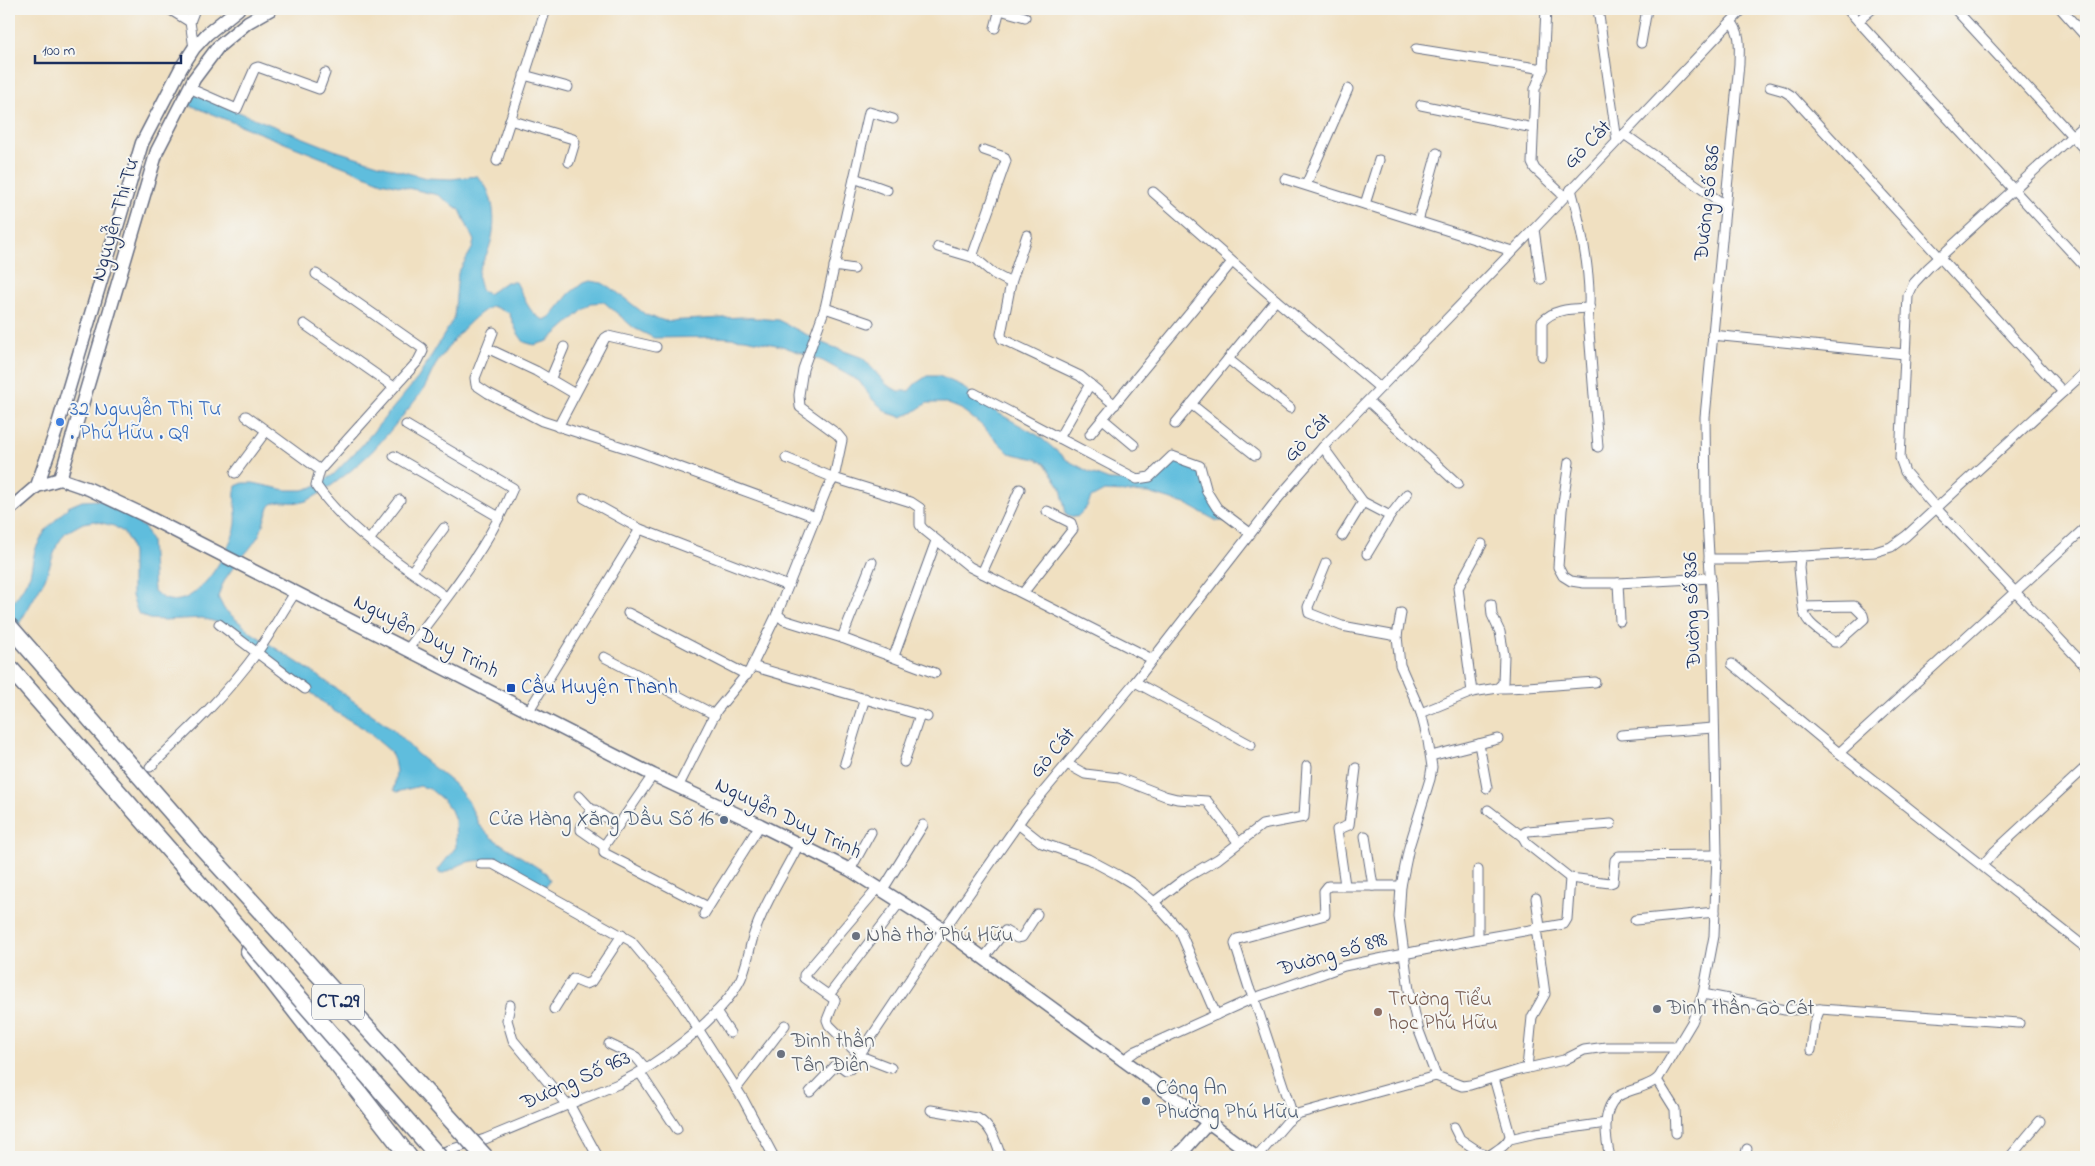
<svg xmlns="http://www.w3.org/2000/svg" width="2095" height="1166" font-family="'Indie Flower',sans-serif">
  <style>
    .water { fill: #5ebddd; stroke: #3c769e }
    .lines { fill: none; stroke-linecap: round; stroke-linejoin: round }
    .street-casing { stroke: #666d81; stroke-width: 11 }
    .secondary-casing { stroke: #666d81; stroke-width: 15 }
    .highway-casing { stroke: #666d81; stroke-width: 19 }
    .street { stroke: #fff; stroke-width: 9 }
    .secondary { stroke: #fff; stroke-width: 12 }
    .highway { stroke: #fff; stroke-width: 16 }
    .highway-bridge-casing { stroke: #666d81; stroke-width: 19; stroke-linecap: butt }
    .highway-bridge { stroke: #fff; stroke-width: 16 }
    .shop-dot { fill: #3f7fe0; stroke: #f6f6f2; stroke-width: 2 }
    .transit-dot { fill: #1a4fb4; stroke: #f6f6f2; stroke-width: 2 }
    .service-dot { fill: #5c6f8a; stroke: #f6f6f2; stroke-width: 2 }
    .worship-dot { fill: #6b7280; stroke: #f6f6f2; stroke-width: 2 }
    .education-dot { fill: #8d6e63; stroke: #f6f6f2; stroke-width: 2 }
    .labels { text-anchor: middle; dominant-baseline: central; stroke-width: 4; stroke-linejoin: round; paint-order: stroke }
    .shield { fill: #f6f6f2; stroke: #5d6b8a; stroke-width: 1 }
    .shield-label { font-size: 20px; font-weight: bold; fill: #1b2f5e }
    .street-label { font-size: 21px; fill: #1b2f5e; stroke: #f6f6f2 }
    .shop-label { font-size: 21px; fill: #366cbe; stroke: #f6f6f2; text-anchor: start }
    .transit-label { font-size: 21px; fill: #164399; stroke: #f6f6f2; text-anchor: start }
    .service-label { font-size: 21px; fill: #4e5e75; stroke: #f6f6f2; text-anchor: end }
    .worship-label { font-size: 21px; fill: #5b616d; stroke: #f6f6f2; text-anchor: start }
    .education-label { font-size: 21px; fill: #785e54; stroke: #f6f6f2; text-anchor: start }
  </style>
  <rect width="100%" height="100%" fill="#f6f6f2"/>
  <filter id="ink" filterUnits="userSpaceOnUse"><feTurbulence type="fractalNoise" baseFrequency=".02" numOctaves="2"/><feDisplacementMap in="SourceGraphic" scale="10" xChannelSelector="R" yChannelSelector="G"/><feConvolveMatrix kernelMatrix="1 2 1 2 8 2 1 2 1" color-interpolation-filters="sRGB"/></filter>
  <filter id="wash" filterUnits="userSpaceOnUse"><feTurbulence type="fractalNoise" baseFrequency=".0096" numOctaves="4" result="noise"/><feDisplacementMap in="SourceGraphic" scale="20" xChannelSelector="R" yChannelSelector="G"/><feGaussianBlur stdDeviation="1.12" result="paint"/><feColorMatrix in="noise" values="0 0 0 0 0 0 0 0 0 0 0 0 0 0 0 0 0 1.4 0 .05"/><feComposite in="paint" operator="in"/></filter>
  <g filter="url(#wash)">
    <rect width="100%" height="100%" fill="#f0e0c1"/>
    <path class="water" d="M191,93l143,57 66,21 26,7 25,1 26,-3c18,15 20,48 13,69 -6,21 -18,23 -8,46l6,3 18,-12h10c8,14 12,32 28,38l6,-3 20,-24 13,-10 6,-2 13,2 12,7 32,25 19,6 77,-4 36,3 47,24 38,14 24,27 11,6h11l6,-7 12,-8h12l21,9 31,24 48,27 28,24 24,13 18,7 35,1 24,-18 7,-2 17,6 6,5 29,47 -2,2h-8l-29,-16 -39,-12 -45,-2 -13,7 -5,10 -9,9 -7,-1 -4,-2 -5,-26 -16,-24 -9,-5 -27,-6 -30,-30 -18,-14 -15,-6h-19l-15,10 -11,4 -13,-4 -16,-14 -13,-18 -36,-20 -41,-15 -37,-7 -28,-2 -63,1 -20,-10 -30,-26 -13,1 -43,38 -14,4 -10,-3 -7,-10 -8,-19 -17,-7c-23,12 -43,39 -57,60 -5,9 -8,19 -14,27 -14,18 -29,36 -44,53 -14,16 -52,47 -71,55 -11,4 -23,-2 -34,3 -5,3 -9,24 -13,31 -13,23 -34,34 -41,62l6,12 28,24 65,42 77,55 23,24 37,30 14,17 11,24 13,13 54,35 4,7 -4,6c-25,-3 -46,-30 -73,-25 -12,1 -21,10 -33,13l-2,-4 18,-23 -1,-27 -4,-10 -8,-10 -13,-11 -10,-3 -23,6 -3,-2 2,-19 -2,-11 -4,-9 -27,-23 -29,-17 -45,-36 -73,-53 -14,-4 -38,2 -15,-1 -11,-6 -6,-17v-43l-3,-12 -6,-9 -9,-6 -20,-5 -11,2 -18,10 -8,12 -12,34 -30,52 -6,6v-30l9,-11 12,-21 5,-25 10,-19 23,-24 14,-6 18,-1 15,7 30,21 6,13 3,50c3,2 6,6 9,7 33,16 65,-46 72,-69 4,-15 -3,-28 1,-43l7,-3h10l33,7h17l10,-3 20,-12 29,-30 56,-67 36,-60 4,-45 14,-24 2,-8 -14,-31 -22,-15 -56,-13 -195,-78z"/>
  </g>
  <g filter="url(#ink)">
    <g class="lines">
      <defs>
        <g id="street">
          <path d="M169,9l21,13"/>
          <path d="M1546,9l-3,60 -8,20 -3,74 3,6 29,27"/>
          <path d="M1598,9l19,132"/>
          <path d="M1847,9l239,259"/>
          <path d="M1955,9l131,142"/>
          <path d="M2061,9l25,28"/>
          <path d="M1000,10l25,7"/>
          <path d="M1858,21l14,-12"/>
          <path d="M995,28l5,-19"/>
          <path d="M1641,43l6,-34"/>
          <path d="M194,48l-4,-26 5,-13"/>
          <path d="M1416,49l127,20"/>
          <path d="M524,75l44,12"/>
          <path d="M1770,87l14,4 8,5 271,296"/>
          <path d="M189,88l48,21 18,-41 3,-1 61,22 6,-16"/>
          <path d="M1421,105l112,23"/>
          <path d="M510,120l63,19 2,3 -6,20"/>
          <path d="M2086,123l-158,145 -14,15 -6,13 -8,162 5,14 31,36 150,159"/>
          <path d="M1624,134l102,72"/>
          <path d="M497,161l49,-152"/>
          <path d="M854,178l33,12"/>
          <path d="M1285,179l227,72"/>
          <path d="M1306,185l42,-96"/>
          <path d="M1571,189c10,37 22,91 17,130l10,128"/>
          <path d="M1153,192l123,108 104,88"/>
          <path d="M1365,204l14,-44"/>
          <path d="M1418,221l19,-68"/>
          <path d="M1534,229l7,50"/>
          <path d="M1027,235l-16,48 -10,51 1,5 78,37 35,29"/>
          <path d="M938,247l37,11 19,16 17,9"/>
          <path d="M972,257l34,-96 -2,-4 -20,-7"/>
          <path d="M834,266l20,3"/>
          <path d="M316,274l106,74 1,3 -5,10 -98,109"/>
          <path d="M825,308l44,15"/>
          <path d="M304,324l90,63"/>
          <path d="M493,332l-18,46 1,7 12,8 54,28 96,31 178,65"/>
          <path d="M1712,335l193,19"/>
          <path d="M487,348l49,23 39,23"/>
          <path d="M1542,356v-34c12,-14 31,-13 48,-14"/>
          <path d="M1228,359l62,49"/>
          <path d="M550,380l14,-33"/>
          <path d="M974,393l163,86 13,-2 22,-21 28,10 7,26 10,16 33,25"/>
          <path d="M1368,401l90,83"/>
          <path d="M1191,404l64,51"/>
          <path d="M246,416l74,54 -4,15c32,47 85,78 130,112"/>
          <path d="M1103,419l31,26"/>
          <path d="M1175,424l101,-124"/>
          <path d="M406,425l107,63c-25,60 -67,111 -106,162"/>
          <path d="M558,427l47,-89 3,-2 48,11"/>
          <path d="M1090,434l142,-172"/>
          <path d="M1059,438l31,-54"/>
          <path d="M1323,447l40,55 -21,34"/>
          <path d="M394,456l105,61"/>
          <path d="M786,458l48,20 77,24 9,6v17l3,4 47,38 182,92"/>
          <path d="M1569,462l-7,48 -4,57 5,9 8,5 13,2h34l93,-5"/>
          <path d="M235,473l31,-42"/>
          <path d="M584,498l56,31 148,57"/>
          <path d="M1363,502l27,14 -23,38"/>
          <path d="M1390,516l17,-22"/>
          <path d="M370,539l30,-39"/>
          <path d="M1800,556l-1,12 4,39c1,17 19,25 31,35h4l26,-23 -1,-4 -9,-9 -51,1"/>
          <path d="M1709,559h40l126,-7 16,-5 15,-11 180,-165"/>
          <path d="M1326,563l-18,44 1,6 33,13 55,10"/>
          <path d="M412,571l32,-43"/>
          <path d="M982,573l38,-84"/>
          <path d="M1618,583l2,38"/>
          <path d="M1023,593l50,-64 -2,-6 -24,-12"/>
          <path d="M628,613l119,62"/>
          <path d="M1401,613l-4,23 3,29 21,48 7,28 4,26 -2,12 -21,68 -8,39 -2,31 10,73 10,41 17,45"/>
          <path d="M777,614l7,6 58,18 30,-76"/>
          <path d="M219,624l86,65"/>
          <path d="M842,638l93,35"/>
          <path d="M894,656l42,-115"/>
          <path d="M604,657l111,58"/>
          <path d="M1732,664l107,89 247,195"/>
          <path d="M752,666l175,51"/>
          <path d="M1135,682l116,63"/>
          <path d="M1498,688c33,0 64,-4 97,-6"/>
          <path d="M1472,692l-14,-104 24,-44"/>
          <path d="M528,712l112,-183"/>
          <path d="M1421,713l51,-21 26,-4 5,-5 1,-28 -4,-23 -8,-17 -1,-11"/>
          <path d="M1621,735l92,-7"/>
          <path d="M1479,744l8,44"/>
          <path d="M1839,753l247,-226"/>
          <path d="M1431,756l67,-17"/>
          <path d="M904,762l16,-47"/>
          <path d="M845,763l20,-65"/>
          <path d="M1067,764l18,10 34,4 46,18 12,3 30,2 31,41"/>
          <path d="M150,767c38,-36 77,-73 108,-116 13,-18 24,-39 37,-58"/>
          <path d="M653,775l-49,71v7l104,54"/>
          <path d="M678,787l39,-77 33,-40 27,-56 49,-123 8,-13 8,-38 -5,-6 -37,-27 -1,-12 4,-26 22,-61 44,-196 24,7"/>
          <path d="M579,796l13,14"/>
          <path d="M1488,810l35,27"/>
          <path d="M1018,824l24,19 46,16 30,16 15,9 21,18 26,29 36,84"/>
          <path d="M1611,824l-83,7 -3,1 -2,5 4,7 43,34 40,5 3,-1 2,-22 4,-4 98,-1"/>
          <path d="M1365,836l8,50"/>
          <path d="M604,846l-23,-16c0,-6 8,-19 14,-20l23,16"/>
          <path d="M481,864h12l138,77 46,55 66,103 31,58"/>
          <path d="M1983,865l11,-13 92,-85"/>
          <path d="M850,870l21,-38"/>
          <path d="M1478,870v69"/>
          <path d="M1345,885l-8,-55 12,-5 7,-57"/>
          <path d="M878,888l-74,87v3l31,22 -8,20 2,5 31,31 31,12"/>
          <path d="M882,891l41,-66"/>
          <path d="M1536,898l4,29"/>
          <path d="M1154,902l33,-25 31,-18 44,-34 42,-8 3,-51"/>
          <path d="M704,914l56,-89"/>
          <path d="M1635,920l80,-8"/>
          <path d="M983,959l22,-28 12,7 5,-1 15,-23"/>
          <path d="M1703,994l82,16 35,-1 199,14"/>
          <path d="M829,995l71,-93"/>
          <path d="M510,1005l-3,15 6,20 54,65"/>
          <path d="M554,1009l19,-30 12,5 6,-2 31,-47"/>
          <path d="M716,1012l14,21"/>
          <path d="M609,1044l27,13 10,12"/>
          <path d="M1811,1050l3,-26 6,-15"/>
          <path d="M1122,1061l14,-10 113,-51 95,-34 134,-27 86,-15 3,-5 3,-41"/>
          <path d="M1527,1068l5,-51 13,-23 -9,-66"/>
          <path d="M640,1073l37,56"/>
          <path d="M1436,1076l26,10 8,-1 49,-15 45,-10 20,-10 22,-3h71"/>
          <path d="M1657,1080l18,29 1,24"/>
          <path d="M736,1089l49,-64"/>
          <path d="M810,1092l25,-26 3,-2 8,6 4,-1 81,-121 94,-134 110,-132 144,-185 44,-50 211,-218 209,-220"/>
          <path d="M569,1104l29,53"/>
          <path d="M931,1110l46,8c15,9 19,24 24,39"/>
          <path d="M1293,1116l-39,-118 -5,-10 -14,-44 2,-5 5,-1 83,-23 -1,-24 4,-5h73"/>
          <path d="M1454,1127l6,12 27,18"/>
          <path d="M1510,1139l26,-6 70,-10"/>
          <path d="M427,1157l58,-18 133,-55c39,-19 98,-62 120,-100 9,-15 10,-31 15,-47 10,-32 31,-63 46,-93"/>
          <path d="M1257,1157l30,-35 10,-8 139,-38"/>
          <path d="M1487,1157c8,-6 22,-12 23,-22l-16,-57"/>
          <path d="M1610,1157c-4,-17 -9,-47 7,-60 6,-4 15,-7 22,-9 7,-3 15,-5 20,-11l33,-55 11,-28 11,-58 3,-81 -5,-247 -6,-106 -1,-85 34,-353c0,-14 3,-31 -8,-42"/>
          <path d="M1745,1157l2,-8"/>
          <path d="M2010,1157l30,-36"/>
        </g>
        <g id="secondary">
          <path d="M60,479l97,-328 37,-72 24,-32 30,-25 23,-13"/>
          <path d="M37,486l19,-55 86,-288 39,-75 13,-20 13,-14 31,-25"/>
          <path d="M9,510l28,-24 23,-7 29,10 53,25 511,261 107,50 90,45 95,60 311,227"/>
          <path d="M1175,1157l9,-7 24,-27"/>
        </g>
        <g id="highway">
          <path d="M9,626l192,220"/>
          <path d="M9,667l181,207"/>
          <path d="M249,951l160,206"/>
        </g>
      </defs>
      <use href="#street" class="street-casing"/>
      <use href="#secondary" class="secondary-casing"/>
      <use href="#highway" class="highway-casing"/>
      <use href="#street" class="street"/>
      <use href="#secondary" class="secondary"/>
      <use href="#highway" class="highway"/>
      <defs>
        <g id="highway-bridge">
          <path d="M201,846l284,311"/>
          <path d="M181,863l258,294"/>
        </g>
      </defs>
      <use href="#highway-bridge" class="highway-bridge-casing"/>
      <use href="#highway-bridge" class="highway-bridge"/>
    </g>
  </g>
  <circle class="shop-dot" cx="60" cy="422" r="5"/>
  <rect class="transit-dot" x="506" y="683" width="10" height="10" rx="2.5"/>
  <g class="service-dot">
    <circle cx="724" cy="820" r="5"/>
    <circle cx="1146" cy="1101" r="5"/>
  </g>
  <g class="worship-dot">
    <circle cx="856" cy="936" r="5"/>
    <circle cx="1657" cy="1009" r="5"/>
    <circle cx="781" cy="1054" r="5"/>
  </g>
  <circle class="education-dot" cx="1378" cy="1012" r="5"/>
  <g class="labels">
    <rect class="shield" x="312" y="984.5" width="52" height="35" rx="4"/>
    <g class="shield-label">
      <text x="338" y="1002">CT.29</text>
    </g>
    <g class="street-label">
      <text transform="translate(1588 145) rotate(-46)">Gò Cát</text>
      <text transform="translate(1708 203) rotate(-84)">Đường số 836</text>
      <text transform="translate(116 220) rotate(-74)">Nguyễn Thị Tư</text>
      <text transform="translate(1308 438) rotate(-47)">Gò Cát</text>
      <text transform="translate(1693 610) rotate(-92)">Đường số 836</text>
      <text transform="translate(426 637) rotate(27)">Nguyễn Duy Trinh</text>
      <text transform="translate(1053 753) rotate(-50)">Gò Cát</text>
      <text transform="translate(788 819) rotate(26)">Nguyễn Duy Trinh</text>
      <text transform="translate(1333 955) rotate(-16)">Đường số 898</text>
      <text transform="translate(576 1081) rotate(-24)">Đường Số 963</text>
    </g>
    <g class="shop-label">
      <text x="70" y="410">32 Nguyễn Thị Tư<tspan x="70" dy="24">. Phú Hữu . Q9</tspan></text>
    </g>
    <g class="transit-label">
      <text x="521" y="688">Cầu Huyện Thanh</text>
    </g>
    <g class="service-label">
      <text x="714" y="820">Cửa Hàng Xăng Dầu Số 16</text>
      <text x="1156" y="1089" text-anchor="start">Công An<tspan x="1156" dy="24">Phường Phú Hữu</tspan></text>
    </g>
    <g class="worship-label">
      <text x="866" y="936">Nhà thờ Phú Hữu</text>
      <text x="1667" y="1009">Đình thần Gò Cát</text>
      <text x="791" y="1042">Đình thần<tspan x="791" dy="24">Tân Điền</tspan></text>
    </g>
    <g class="education-label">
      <text x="1388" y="1000">Trường Tiểu<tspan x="1388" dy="24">học Phú Hữu</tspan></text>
    </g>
  </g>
  <rect width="2095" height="1166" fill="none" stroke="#f6f6f2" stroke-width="30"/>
  <path d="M35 55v8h146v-8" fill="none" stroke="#1b2f5e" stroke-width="2.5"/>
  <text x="42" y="55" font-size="15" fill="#1b2f5e" stroke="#f6f6f2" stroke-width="4" paint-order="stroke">100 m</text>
</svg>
